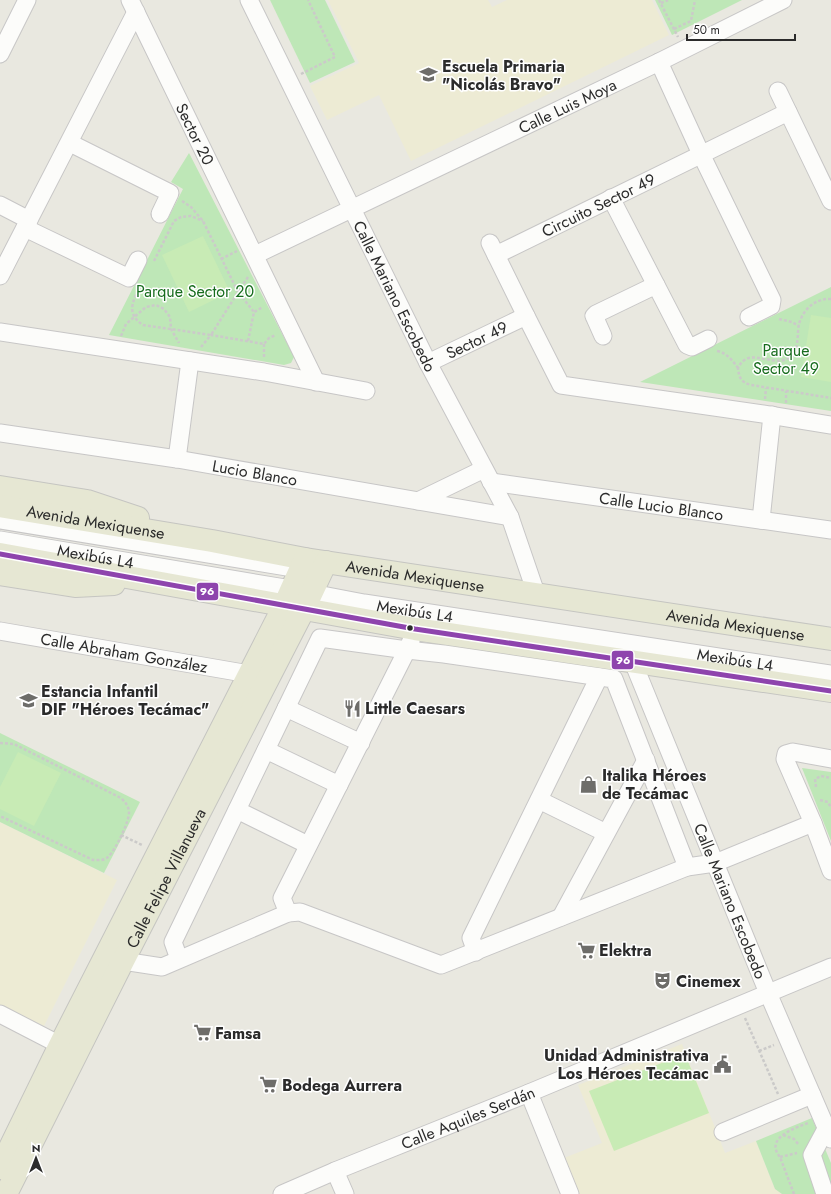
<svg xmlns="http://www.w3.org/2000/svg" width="831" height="1194" font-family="Jost,sans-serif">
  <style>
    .education { fill: #edebd4 }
    .grass { fill: #bee7b7 }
    .pitch { fill: #c8ebb5 }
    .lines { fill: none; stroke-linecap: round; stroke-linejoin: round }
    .minor-casing { stroke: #c7c6c6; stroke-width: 19 }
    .major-casing { stroke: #c5c5c1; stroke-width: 24 }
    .path { stroke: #cbcac9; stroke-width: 2.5; stroke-dasharray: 3 2; stroke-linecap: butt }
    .minor { stroke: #fcfcfa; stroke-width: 17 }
    .major { stroke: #e6e7d3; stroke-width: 22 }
    .bus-1-casing { stroke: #fff; stroke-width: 8 }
    .bus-1 { stroke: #8e44ad; stroke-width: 5 }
    .bus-dot { fill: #2b2b2b; stroke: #fff; stroke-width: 1.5 }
    .labels { text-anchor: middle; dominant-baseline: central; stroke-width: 3; stroke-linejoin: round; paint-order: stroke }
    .poi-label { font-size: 16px; font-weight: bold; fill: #2b2b2b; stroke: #fff; text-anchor: start }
    .street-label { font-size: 16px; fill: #2b2b2b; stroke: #fff }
    .park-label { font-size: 16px; fill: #176c1d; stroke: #fff }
    .line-badge { stroke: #fff; stroke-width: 1.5 }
    .badge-label { font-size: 11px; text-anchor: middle; font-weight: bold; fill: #fff }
  </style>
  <rect width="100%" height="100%" fill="#e9e8e0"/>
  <g class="education">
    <path d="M328,0h160l4,7 15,-7h145l17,35 -258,126 -32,-66 -52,25 -17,-34 49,-23z"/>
    <path d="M0,822l117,58 -73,146 -44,-21z"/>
    <path d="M682,1044l43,109 31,-12 19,48 7,5h-203l-15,-36 38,-15 -24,-58z"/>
  </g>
  <g class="grass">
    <path d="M270,0h55l30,62 -45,21z"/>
    <path d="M655,0h87l-70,35z"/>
    <path d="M189,153l105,204 -3,6 -7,2 -175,-30 74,-146 -12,-7z"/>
    <path d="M831,287v124l-191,-29z"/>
    <path d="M0,733l140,69 -36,71 -104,-51z"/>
    <path d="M802,768l29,4v69z"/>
    <path d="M812,1118l19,45v31h-49l-7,-5 -19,-48z"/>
  </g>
  <g class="pitch">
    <path d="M203,236l27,56 -41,20 -27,-57z"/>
    <path d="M811,315l20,3v64l-30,-5z"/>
    <path d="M18,752l43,21 -27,53 -34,-17v-22z"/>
    <path d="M685,1054l24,59 -95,38 -25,-60z"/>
  </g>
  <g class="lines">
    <defs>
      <g id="minor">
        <path id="s1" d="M130,0l186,382"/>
        <path id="s2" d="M249,0l179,363 82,154 26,76"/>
        <path d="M0,54l27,-54"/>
        <path d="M659,62l42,92 71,146 -1,6 -22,11"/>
        <path d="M778,91l53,110"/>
        <path d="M70,143l100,50 -10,21"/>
        <path d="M611,198l76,147 5,2 16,-8"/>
        <path d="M0,205l29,15"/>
        <path d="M25,228l104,50 9,-18"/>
        <path d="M490,243l36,73 35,69 202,29 68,11"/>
        <path id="s3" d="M255,255l404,-193 124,-62"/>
        <path id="s4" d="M496,255l292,-143"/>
        <path d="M0,276l136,-264"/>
        <path d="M0,332l264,40 102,19"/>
        <path d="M603,336l-8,-18 -1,-2 2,-2 60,-29"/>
        <path id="s5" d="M428,363l98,-47"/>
        <path id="s6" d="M0,433l177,26 333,58"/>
        <path d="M177,459l13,-98"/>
        <path id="s7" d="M491,482l340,48"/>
        <path d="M418,501l66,-32"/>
        <path d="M0,520l311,51"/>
        <path d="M761,520l11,-105"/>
        <path id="s8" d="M0,540l291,49 73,14 467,71"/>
        <path id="s9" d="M0,631l249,43"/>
        <path id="s10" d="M633,662l135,331 63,146"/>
        <path d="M286,708l75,35"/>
        <path d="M266,750l73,35"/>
        <path d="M831,759l-38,-7 -7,2 -1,5 28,64 18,48"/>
        <path d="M539,800l67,33"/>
        <path d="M237,810l71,35"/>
        <path d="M288,913l-6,-15 125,-248 4,-9"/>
        <path d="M561,917l85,-157"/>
        <path d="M476,952l-5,-14 128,-261"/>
        <path d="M179,959l-6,-17 147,-304 87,12 37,4 170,25 73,188"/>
        <path d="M123,961l39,6 126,-54 12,-1 141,53 246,-98 28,-4 98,-40"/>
        <path d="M0,1014l60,31"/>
        <path d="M529,1093l41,101"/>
        <path d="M723,1132l89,-37"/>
        <path d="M335,1171l10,23"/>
        <path id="s11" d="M282,1194l53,-23 194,-78 302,-126"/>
        <path d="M825,1194l-13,-39 14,-26"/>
      </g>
      <g id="major">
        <path d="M0,487l87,14 51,17"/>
        <path id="s12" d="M0,506l212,35 93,18 526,80"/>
        <path d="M0,554l415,75 416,62"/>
        <path d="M0,574l75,12 39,-2"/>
        <path d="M0,1168l60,-123 224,-439 21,-47"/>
        <path id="s13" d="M6,1194l117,-233 181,-352 22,-47"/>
      </g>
    </defs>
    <use href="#minor" class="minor-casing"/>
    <use href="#major" class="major-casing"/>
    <g class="path">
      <path d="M659,0l19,37"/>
      <path d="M661,3l7,-3"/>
      <path d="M674,29l17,-8 4,-21"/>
      <path d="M301,74l34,-17 -27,-57"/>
      <path d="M221,259l16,-8"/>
      <path d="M154,261l20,-40 7,-4 10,-1 12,5"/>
      <path d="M248,277l-10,15 16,20"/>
      <path d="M138,290c-7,15 -10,25 5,35l68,10 27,-43 -35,-71 -12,-14 -9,-6"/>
      <path d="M831,299c-15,-1 -28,10 -32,25 -2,9 0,22 -6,30 -16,19 -43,-11 -55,14 1,10 3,14 13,17l80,13"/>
      <path d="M779,319l13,3 7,4"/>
      <path d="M121,336l5,-12 20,-17 10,-2 8,4 6,8 1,12 8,14"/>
      <path d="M248,341l6,-29 9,-5"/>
      <path d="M264,344v13"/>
      <path d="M201,347l10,-12 53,9 5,-6 7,-3"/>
      <path d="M717,351c10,2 15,9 21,17"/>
      <path d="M765,399l1,-11"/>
      <path d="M786,403v-12"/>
      <path d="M0,743l14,1 107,54c4,4 7,7 8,13 1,10 -14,40 -21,46 -4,4 -10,3 -15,3l-93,-44"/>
      <path d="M816,787l-1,-8 6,-3 10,2"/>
      <path d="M820,800l8,2 3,6"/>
      <path d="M121,835l21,10"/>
      <path d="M745,1018l33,76"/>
      <path d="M759,1051l15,-6"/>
      <path d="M783,1135l11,4 5,6"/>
      <path d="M780,1157l17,-4"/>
      <path d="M794,1194l-14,-37c-16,-19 15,-29 28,-34"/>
    </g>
    <use href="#minor" class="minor"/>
    <use href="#major" class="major"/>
    <defs>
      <path id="bus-1" d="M0,554l415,75 416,62"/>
    </defs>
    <use href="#bus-1" class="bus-1-casing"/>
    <use href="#bus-1" class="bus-1"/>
  </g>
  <defs>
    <symbol id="school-bare" viewBox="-9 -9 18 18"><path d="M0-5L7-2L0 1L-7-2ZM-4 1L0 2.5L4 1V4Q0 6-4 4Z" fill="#6e6d6a" stroke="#fff" stroke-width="2.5" paint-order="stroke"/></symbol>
    <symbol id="restaurant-bare" viewBox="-9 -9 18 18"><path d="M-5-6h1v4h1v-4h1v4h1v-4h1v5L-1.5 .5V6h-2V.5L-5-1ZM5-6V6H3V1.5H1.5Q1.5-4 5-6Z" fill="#6e6d6a" stroke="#fff" stroke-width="2.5" paint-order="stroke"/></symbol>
    <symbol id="shop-bare" viewBox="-9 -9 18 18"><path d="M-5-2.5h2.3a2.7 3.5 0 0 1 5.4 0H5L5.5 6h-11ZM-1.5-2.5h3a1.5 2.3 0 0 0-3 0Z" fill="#6e6d6a" stroke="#fff" stroke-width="2.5" paint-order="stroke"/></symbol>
    <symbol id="supermarket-bare" viewBox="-9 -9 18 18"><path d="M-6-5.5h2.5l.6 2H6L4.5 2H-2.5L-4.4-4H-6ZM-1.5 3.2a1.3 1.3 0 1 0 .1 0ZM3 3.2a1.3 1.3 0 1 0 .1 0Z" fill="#6e6d6a" stroke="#fff" stroke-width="2.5" paint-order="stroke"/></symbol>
    <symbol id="theatre-bare" viewBox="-9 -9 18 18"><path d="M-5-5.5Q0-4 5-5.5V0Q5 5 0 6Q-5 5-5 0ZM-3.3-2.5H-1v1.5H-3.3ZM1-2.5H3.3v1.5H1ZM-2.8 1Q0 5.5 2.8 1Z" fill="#6e6d6a" stroke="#fff" stroke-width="2.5" paint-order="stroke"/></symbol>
    <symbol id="civic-bare" viewBox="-9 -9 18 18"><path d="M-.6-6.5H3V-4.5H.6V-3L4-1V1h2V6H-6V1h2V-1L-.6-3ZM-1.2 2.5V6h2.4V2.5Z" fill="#6e6d6a" stroke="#fff" stroke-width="2.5" paint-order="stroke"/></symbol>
  </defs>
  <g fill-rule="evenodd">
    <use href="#school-bare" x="416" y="62" width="25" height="25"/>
    <use href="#school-bare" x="16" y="688" width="25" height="25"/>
    <use href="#restaurant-bare" x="340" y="696" width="25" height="25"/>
    <use href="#shop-bare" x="576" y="772" width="25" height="25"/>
    <use href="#supermarket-bare" x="574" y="938" width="25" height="25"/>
    <use href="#theatre-bare" x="650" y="968" width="25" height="25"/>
    <use href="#supermarket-bare" x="190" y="1020" width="25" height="25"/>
    <use href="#civic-bare" x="710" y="1052" width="25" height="25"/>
    <use href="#supermarket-bare" x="256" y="1072" width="25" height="25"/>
  </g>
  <circle class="bus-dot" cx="410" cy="628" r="3.5"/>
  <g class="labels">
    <g class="poi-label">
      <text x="442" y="66">Escuela Primaria<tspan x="442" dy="18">"Nicolás Bravo"</tspan></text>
      <text x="41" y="691">Estancia Infantil<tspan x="41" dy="18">DIF "Héroes Tecámac"</tspan></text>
      <text x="365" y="708">Little Caesars</text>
      <text x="602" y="775">Italika Héroes<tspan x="602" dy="18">de Tecámac</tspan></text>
      <text x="599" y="950">Elektra</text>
      <text x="676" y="981">Cinemex</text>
      <text x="215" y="1033">Famsa</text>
      <text x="709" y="1055" text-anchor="end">Unidad Administrativa<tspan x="709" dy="18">Los Héroes Tecámac</tspan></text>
      <text x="282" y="1085">Bodega Aurrera</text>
    </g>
    <g class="street-label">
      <text stroke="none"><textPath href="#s3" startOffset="346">Calle Luis Moya</textPath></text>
      <text stroke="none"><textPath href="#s1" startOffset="149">Sector 20</textPath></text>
      <text stroke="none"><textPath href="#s4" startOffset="114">Circuito Sector 49</textPath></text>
      <text stroke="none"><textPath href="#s2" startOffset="330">Calle Mariano Escobedo</textPath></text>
      <text stroke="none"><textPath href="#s5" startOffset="54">Sector 49</textPath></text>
      <text stroke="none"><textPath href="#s6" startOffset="258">Lucio Blanco</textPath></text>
      <text stroke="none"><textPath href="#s7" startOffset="172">Calle Lucio Blanco</textPath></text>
      <text stroke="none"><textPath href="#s12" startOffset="97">Avenida Mexiquense</textPath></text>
      <text stroke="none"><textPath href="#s8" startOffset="97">Mexibús L4</textPath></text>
      <text stroke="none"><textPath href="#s12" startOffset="421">Avenida Mexiquense</textPath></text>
      <text stroke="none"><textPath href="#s8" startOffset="421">Mexibús L4</textPath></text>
      <text stroke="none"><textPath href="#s12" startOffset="745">Avenida Mexiquense</textPath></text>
      <text stroke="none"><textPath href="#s9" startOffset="126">Calle Abraham González</textPath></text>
      <text stroke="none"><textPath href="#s8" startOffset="745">Mexibús L4</textPath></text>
      <text stroke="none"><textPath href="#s13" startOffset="354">Calle Felipe Villanueva</textPath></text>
      <text stroke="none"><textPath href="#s10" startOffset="258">Calle Mariano Escobedo</textPath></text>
      <text stroke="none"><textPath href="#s11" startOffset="201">Calle Aquiles Serdán</textPath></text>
    </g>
    <g class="park-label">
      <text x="195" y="291">Parque Sector 20</text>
      <text x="786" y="350">Parque<tspan x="786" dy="18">Sector 49</tspan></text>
    </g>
  </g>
  <g class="line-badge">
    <rect x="196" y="582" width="23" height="19" rx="4" fill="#8e44ad"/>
    <rect x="611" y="650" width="23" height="20" rx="4" fill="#8e44ad"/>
  </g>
  <g class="badge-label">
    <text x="207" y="595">96</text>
    <text x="623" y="664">96</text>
  </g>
  <g transform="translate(36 1158)" stroke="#ffffff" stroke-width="3" paint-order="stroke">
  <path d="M0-3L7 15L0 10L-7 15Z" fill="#2b2b2b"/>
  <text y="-6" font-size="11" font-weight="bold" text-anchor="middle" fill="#2b2b2b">N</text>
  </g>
  <path d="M687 34v6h108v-6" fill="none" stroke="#2b2b2b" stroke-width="2"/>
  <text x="693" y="34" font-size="12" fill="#2b2b2b" stroke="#ffffff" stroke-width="3" paint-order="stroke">50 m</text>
</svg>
